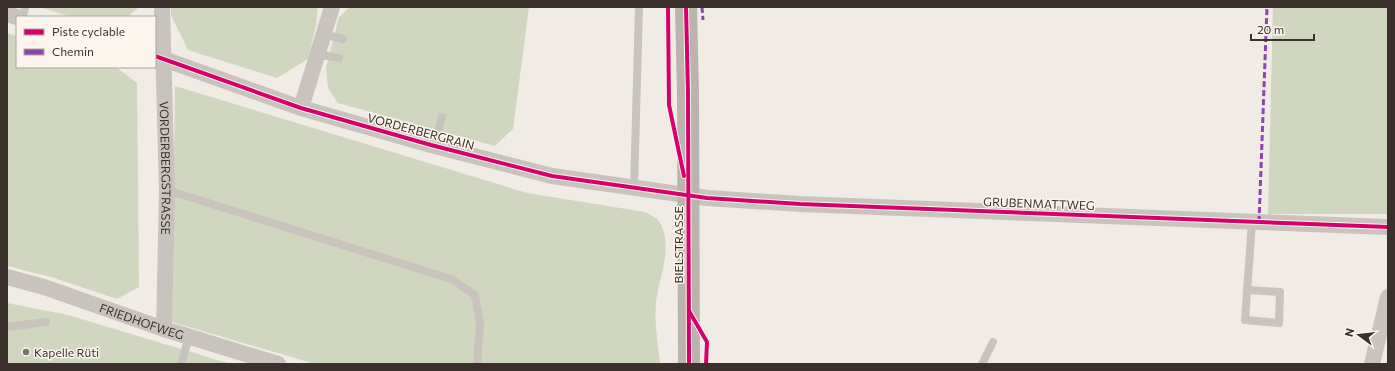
<svg xmlns="http://www.w3.org/2000/svg" width="1395" height="371" font-family="Commissioner,sans-serif">
  <style>
    .green { fill: #d1d6bf }
    .lines { fill: none; stroke-linecap: round; stroke-linejoin: round }
    .service { stroke: #c9c3be; stroke-width: 8 }
    .minor { stroke: #c9c3be; stroke-width: 16 }
    .secondary { stroke: #bab3ae; stroke-width: 22 }
    .quiet { stroke: #8e44ad; stroke-width: 3; stroke-dasharray: 6 3; stroke-linecap: butt }
    .cycleway-casing { stroke: #fbf5ee; stroke-width: 6 }
    .cycleway { stroke: #d6006c; stroke-width: 4 }
    .poi-dot { fill: #7a716c; stroke: #fbf5ee; stroke-width: 1.5 }
    .labels { text-anchor: middle; dominant-baseline: central; stroke-width: 3; stroke-linejoin: round; paint-order: stroke }
    .street-label { font-size: 12px; fill: #3b302b; stroke: #fbf5ee }
    .poi-label { font-size: 12px; fill: #3b302b; stroke: #fbf5ee; text-anchor: start }
  </style>
  <rect width="100%" height="100%" fill="#f0ebe5"/>
  <g class="green">
    <path d="M40,7h99l-12,10h-56z"/>
    <path d="M171,7h147l-2,18 -8,34 -31,19 -89,-28 -17,-35z"/>
    <path d="M350,7h179l-16,122 -18,17 -157,-43 -10,-15 -2,-20 13,-51z"/>
    <path d="M1273,7h115l-1,207h-119z"/>
    <path d="M7,33l10,3v31h99l21,16 2,204 -22,12 -66,-22 -44,-11z"/>
    <path d="M175,86l352,107 118,19c4,2 10,5 13,8 17,23 1,57 -2,82 -2,21 2,42 4,62h-345l-143,-42z"/>
    <path d="M7,303l61,12 163,49h-224z"/>
  </g>
  <g class="lines">
    <g class="service">
      <path d="M23,17l2,-10"/>
      <path d="M323,34l20,5"/>
      <path d="M317,54l22,4"/>
      <path d="M434,146l8,-29"/>
      <path d="M634,189l5,-182"/>
      <path d="M167,190l284,89 24,16 5,29 -3,40"/>
      <path d="M1248,290l32,2 -1,31 -34,-3 7,-98"/>
      <path d="M7,327l39,-5"/>
      <path d="M181,364l8,-27"/>
      <path d="M982,364l11,-22"/>
    </g>
    <g class="minor">
      <path id="s1" d="M162,7l5,183 -3,139"/>
      <path d="M7,14l10,3"/>
      <path d="M155,56l146,52 130,37 121,31 155,22 93,6 588,23"/>
      <path d="M301,108l31,-101"/>
      <path id="s2" d="M7,277l37,10 120,42 114,35"/>
      <path d="M1372,364l16,-67"/>
    </g>
    <path class="secondary" d="M686,7l2,86 1,271"/>
    <g class="quiet">
      <path d="M702,7l1,13"/>
      <path d="M1259,222l8,-215"/>
    </g>
    <defs>
      <g id="cycleway">
        <path d="M668,7l1,98 15,71"/>
        <path d="M686,7l2,86 1,271"/>
        <path d="M155,56l146,52 130,37 121,31 155,22 93,6 588,23"/>
        <path d="M689,311l18,31 -1,22"/>
      </g>
    </defs>
    <use href="#cycleway" class="cycleway-casing"/>
    <use href="#cycleway" class="cycleway"/>
  </g>
  <circle class="poi-dot" cx="26" cy="352" r="4"/>
  <g class="labels">
    <g class="street-label">
      <text transform="translate(421 131) rotate(15)">VORDERBERGRAIN</text>
      <text stroke="none"><textPath href="#s1" startOffset="161">VORDERBERGSTRASSE</textPath></text>
      <text transform="translate(1039 203) rotate(2)">GRUBENMATTWEG</text>
      <text transform="translate(678 245) rotate(-90)">BIELSTRASSE</text>
      <text stroke="none"><textPath href="#s2" startOffset="142">FRIEDHOFWEG</textPath></text>
    </g>
    <g class="poi-label">
      <text x="34" y="352">Kapelle Rüti</text>
    </g>
  </g>
  <rect width="1395" height="371" fill="none" stroke="#3b302b" stroke-width="16"/>
  <rect x="16" y="16" width="140" height="52" fill="#fbf5ee" stroke="#aea6a0"/>
  <rect x="24" y="29" width="20" height="6" fill="#d6006c" stroke="#aea6a0"/>
  <text x="52" y="36" font-size="12" fill="#3b302b">Piste cyclable</text>
  <rect x="24" y="49" width="20" height="6" fill="#8e44ad" stroke="#aea6a0"/>
  <text x="52" y="56" font-size="12" fill="#3b302b">Chemin</text>
  <g transform="translate(1359 335) rotate(285)" stroke="#fbf5ee" stroke-width="3" paint-order="stroke">
  <path d="M0-3L7 15L0 10L-7 15Z" fill="#3b302b"/>
  <text y="-6" font-size="11" font-weight="bold" text-anchor="middle" fill="#3b302b">N</text>
  </g>
  <path d="M1251 34v6h63v-6" fill="none" stroke="#3b302b" stroke-width="2"/>
  <text x="1257" y="34" font-size="12" fill="#3b302b" stroke="#fbf5ee" stroke-width="3" paint-order="stroke">20 m</text>
</svg>
